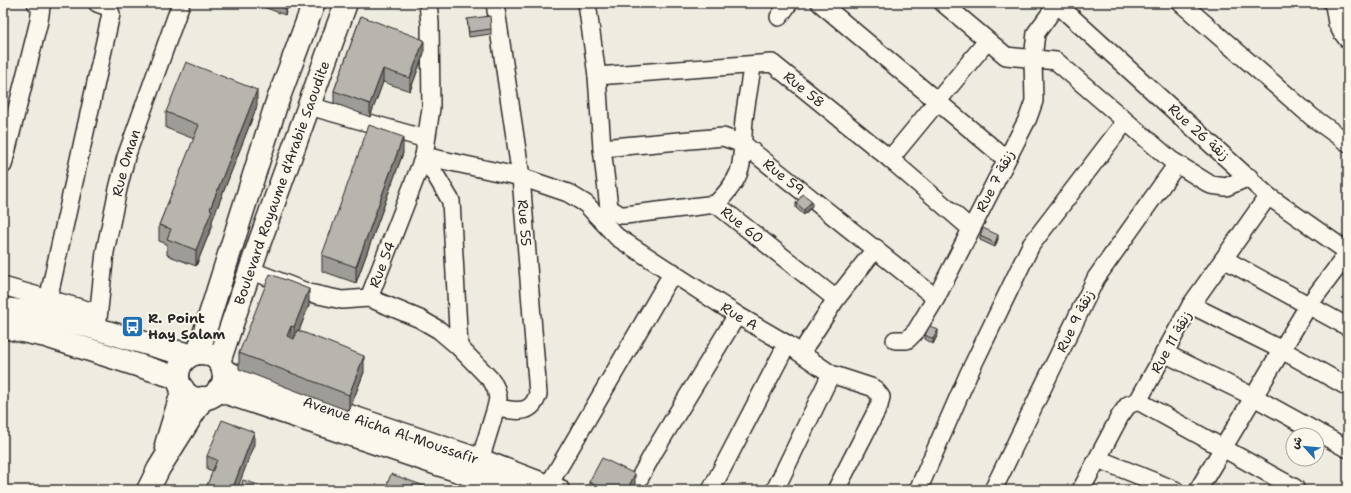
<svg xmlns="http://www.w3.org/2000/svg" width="1351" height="493" font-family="'Shantell Sans','Playpen Sans Arabic',sans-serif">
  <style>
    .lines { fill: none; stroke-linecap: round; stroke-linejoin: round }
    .street-casing { stroke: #2b2b2b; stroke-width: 20 }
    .secondary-casing { stroke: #2b2b2b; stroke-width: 25 }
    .street { stroke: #fbf7ec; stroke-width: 17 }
    .secondary { stroke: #fbf7ec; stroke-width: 22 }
    .wall { fill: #9e9c96; stroke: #2b2b2b }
    .shaded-wall { fill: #817f7a; stroke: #2b2b2b }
    .building { fill: #b8b5ae; stroke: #2b2b2b }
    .labels { text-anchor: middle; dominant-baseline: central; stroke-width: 4; stroke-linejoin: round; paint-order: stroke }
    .street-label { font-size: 14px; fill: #2b2b2b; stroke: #fbf7ec }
    .poi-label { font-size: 14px; font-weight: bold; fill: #2b2b2b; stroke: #fbf7ec; text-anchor: start }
  </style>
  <rect width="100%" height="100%" fill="#eeebe0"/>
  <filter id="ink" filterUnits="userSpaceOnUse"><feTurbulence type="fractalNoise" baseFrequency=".025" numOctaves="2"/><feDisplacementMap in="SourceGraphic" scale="8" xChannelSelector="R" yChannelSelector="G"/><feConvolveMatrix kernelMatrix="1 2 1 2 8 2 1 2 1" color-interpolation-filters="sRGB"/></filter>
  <g filter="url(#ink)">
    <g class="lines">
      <defs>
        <g id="street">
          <path id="s1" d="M495,3l26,174 17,217c-7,23 -24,16 -42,14"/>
          <path d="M587,3l10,73 5,72 7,60"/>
          <path d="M820,3l186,156"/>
          <path d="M943,3l63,53 50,5 115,99 40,25 15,2 23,-10"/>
          <path d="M1056,3l212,193 80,56"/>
          <path d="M1181,3l131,114 36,26"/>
          <path d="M1332,3l2,2 3,18 4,8 7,9"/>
          <path d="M779,17l10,-14"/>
          <path id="s2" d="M597,76l175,-13 118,96 80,69"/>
          <path d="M309,106l117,33"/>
          <path id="s3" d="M602,148l121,-11 20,7 193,154"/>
          <path id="s4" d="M424,156l97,21 47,16 18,11 31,33 120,78 50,29 44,30 43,14 7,9 -2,9 -43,84"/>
          <path d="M424,156l27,45 8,146"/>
          <path d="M890,159l97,-118"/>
          <path d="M3,165l36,-144 2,-14 -5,-4"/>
          <path d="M716,204c33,-34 24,-41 28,-84 2,-18 6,-36 8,-54"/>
          <path id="s5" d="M609,208l11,7h5l91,-11 120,95"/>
          <path d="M1224,259l124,68"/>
          <path d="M250,270l59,23 33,7 27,-2 51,21 19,11 20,17 33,34 4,8 2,9 -2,10 -16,52"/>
          <path d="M3,286l95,27"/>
          <path id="s6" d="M369,298l55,-142 7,-48 -1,-85 -2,-20"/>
          <path d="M48,300l63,-286 -3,-7 -11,-4"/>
          <path d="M1191,305l91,45 66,37"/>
          <path id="s7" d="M97,328l8,-76 13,-63 8,-32 55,-154"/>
          <path d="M895,340h12l9,-9 20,-33 92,-180 6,-17 -1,-42 3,-26 22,-30"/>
          <path d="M801,353l35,-54 40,-51"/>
          <path d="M1164,353l90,44 92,51"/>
          <path d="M1138,401l157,87"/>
          <path d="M1098,459l77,31"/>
          <path d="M548,486l125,-214"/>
          <path d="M633,490l22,-40 82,-135"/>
          <path d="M711,490l76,-146"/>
          <path d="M775,490l56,-116"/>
          <path d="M918,490l51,-117 62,-128 94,-123"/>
          <path d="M993,490l103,-212 81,-114"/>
          <path d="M1081,490l39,-74 8,-11 10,-4 53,-96 77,-109"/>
          <path d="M1198,490l110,-184 40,-53"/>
        </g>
        <g id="secondary">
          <path d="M3,309c65,5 125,33 188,46"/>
          <path d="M3,327l43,9 132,42"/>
          <path d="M198,353l78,-248 38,-102"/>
          <circle cx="201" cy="376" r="23"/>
          <path id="s8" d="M219,362l41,-121 86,-238"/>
          <path id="s9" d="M223,371l46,18 211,71 78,30"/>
          <path d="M218,390l297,100"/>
          <path d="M166,445l17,-56"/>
          <path d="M148,490l11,-22 44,-70"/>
        </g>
      </defs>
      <use href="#street" class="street-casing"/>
      <use href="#secondary" class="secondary-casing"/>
      <use href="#street" class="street"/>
      <use href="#secondary" class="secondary"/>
    </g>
    <g class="wall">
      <path d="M253,3h36l-4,12z"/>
      <path d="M361,16l63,37 -14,38 -27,-9 -13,35 -36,-14v-12z"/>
      <path d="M467,19l24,10v5l-22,3z"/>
      <path d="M257,106l-45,115v5l-16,40 -29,-11v-11l-8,-3v-16l35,-86 -28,-11v-16z"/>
      <path d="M403,153l-47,130 -34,-12v-16z"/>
      <path d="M796,203l16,3 -8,9 -8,-7z"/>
      <path d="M980,236l18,3 -3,8 -15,-7z"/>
      <path d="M309,305l-10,26 65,41 -15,39 -110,-42v-16z"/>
      <path d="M938,334l-5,10 -8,-5v-4z"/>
      <path d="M254,445l-41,26 -6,-2v-13z"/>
      <path d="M589,482l46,1 -4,7h-42z"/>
    </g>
    <g class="shaded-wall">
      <path d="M285,3h4l-4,12z"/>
      <path d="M424,40v13l-14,38v-13z"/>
      <path d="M383,69v13l-13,35v-13z"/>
      <path d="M257,90v16l-45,115v5l-16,40v-16l14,-41z"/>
      <path d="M403,137v16l-47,130v-16z"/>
      <path d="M812,201v5l-8,9v-5z"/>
      <path d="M998,235v4l-3,8v-4z"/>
      <path d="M309,289v16l-15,38v-16z"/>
      <path d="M291,326v16l-4,-6z"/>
      <path d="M938,330v4l-5,10v-5z"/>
      <path d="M364,356v16l-15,39v-16z"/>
      <path d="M254,432v13l-17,45h-5z"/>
      <path d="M635,474v9l-4,7h-4z"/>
    </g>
    <g class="building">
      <path d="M361,16l63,24 -14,38 -27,-9 -13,35 -36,-13z"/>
      <path d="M490,16l1,13 -22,3 -2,-13z"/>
      <path d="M186,62l71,28 -47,119 2,1 -16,40 -29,-11 4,-10 -12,-4 40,-100 -33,-13z"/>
      <path d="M369,125l34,12 -47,130 -34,-12z"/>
      <path d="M803,194l9,7 -8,9 -8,-7z"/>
      <path d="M983,228l15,7 -3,8 -15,-7z"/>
      <path d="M270,274l39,15 -15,38 -3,-1 -4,10 7,3 3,-9 67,26 -15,39 -110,-42z"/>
      <path d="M930,326l8,4 -5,9 -8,-4z"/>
      <path d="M222,420l32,12 -22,58h-27l12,-30 -10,-4z"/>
      <path d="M602,458l33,16 -8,16h-22l-16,-8z"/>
      <path d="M391,474l39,14 -1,2h-44z"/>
      <path d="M243,480l31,10h-34z"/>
    </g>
  </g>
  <defs>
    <symbol id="bus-square" viewBox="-11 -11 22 22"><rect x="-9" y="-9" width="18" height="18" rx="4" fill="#1f6fb2" stroke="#fbf7ec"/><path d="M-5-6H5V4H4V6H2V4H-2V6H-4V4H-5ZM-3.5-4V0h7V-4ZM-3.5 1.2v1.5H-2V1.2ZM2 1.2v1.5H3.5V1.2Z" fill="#fff"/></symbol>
  </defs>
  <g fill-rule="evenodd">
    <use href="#bus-square" x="120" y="314" width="25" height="25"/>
  </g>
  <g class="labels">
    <g class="street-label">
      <text stroke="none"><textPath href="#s2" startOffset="217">Rue 58</textPath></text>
      <text transform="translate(1199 132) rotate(42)">Rue 26 زنقة</text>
      <text stroke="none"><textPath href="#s7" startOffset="168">Rue Oman</textPath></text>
      <text stroke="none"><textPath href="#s3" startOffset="195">Rue 59</textPath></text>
      <text transform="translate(995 181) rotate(-63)">Rue 7 زنقة</text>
      <text stroke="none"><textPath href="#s8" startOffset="190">Boulevard Royaume d'Arabie Saoudite</textPath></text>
      <text stroke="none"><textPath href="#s1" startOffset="222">Rue 55</textPath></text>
      <text stroke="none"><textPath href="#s5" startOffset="143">Rue 60</textPath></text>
      <text stroke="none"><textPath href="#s6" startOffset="36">Rue 54</textPath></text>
      <text stroke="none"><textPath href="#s4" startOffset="361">Rue A</textPath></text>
      <text transform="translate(1075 321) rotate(-64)">Rue 9 زنقة</text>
      <text transform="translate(1171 342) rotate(-61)">Rue 11 زنقة</text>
      <text stroke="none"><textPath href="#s9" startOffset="178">Avenue Aicha Al-Moussafir</textPath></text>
    </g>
    <g class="poi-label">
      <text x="148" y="318">R. Point<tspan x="148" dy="16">Hay Salam</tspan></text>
    </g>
  </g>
  <rect width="1351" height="493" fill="none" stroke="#fbf7ec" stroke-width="16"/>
  <rect x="8" y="8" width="1335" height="477" fill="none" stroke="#2b2b2b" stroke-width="1.5" filter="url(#ink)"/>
  <g transform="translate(1305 447) rotate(297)"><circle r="19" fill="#fbf7ec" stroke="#a8a59f"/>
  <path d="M0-3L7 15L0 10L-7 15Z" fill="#1f6fb2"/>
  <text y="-6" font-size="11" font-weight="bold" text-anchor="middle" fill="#2b2b2b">ش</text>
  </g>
</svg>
